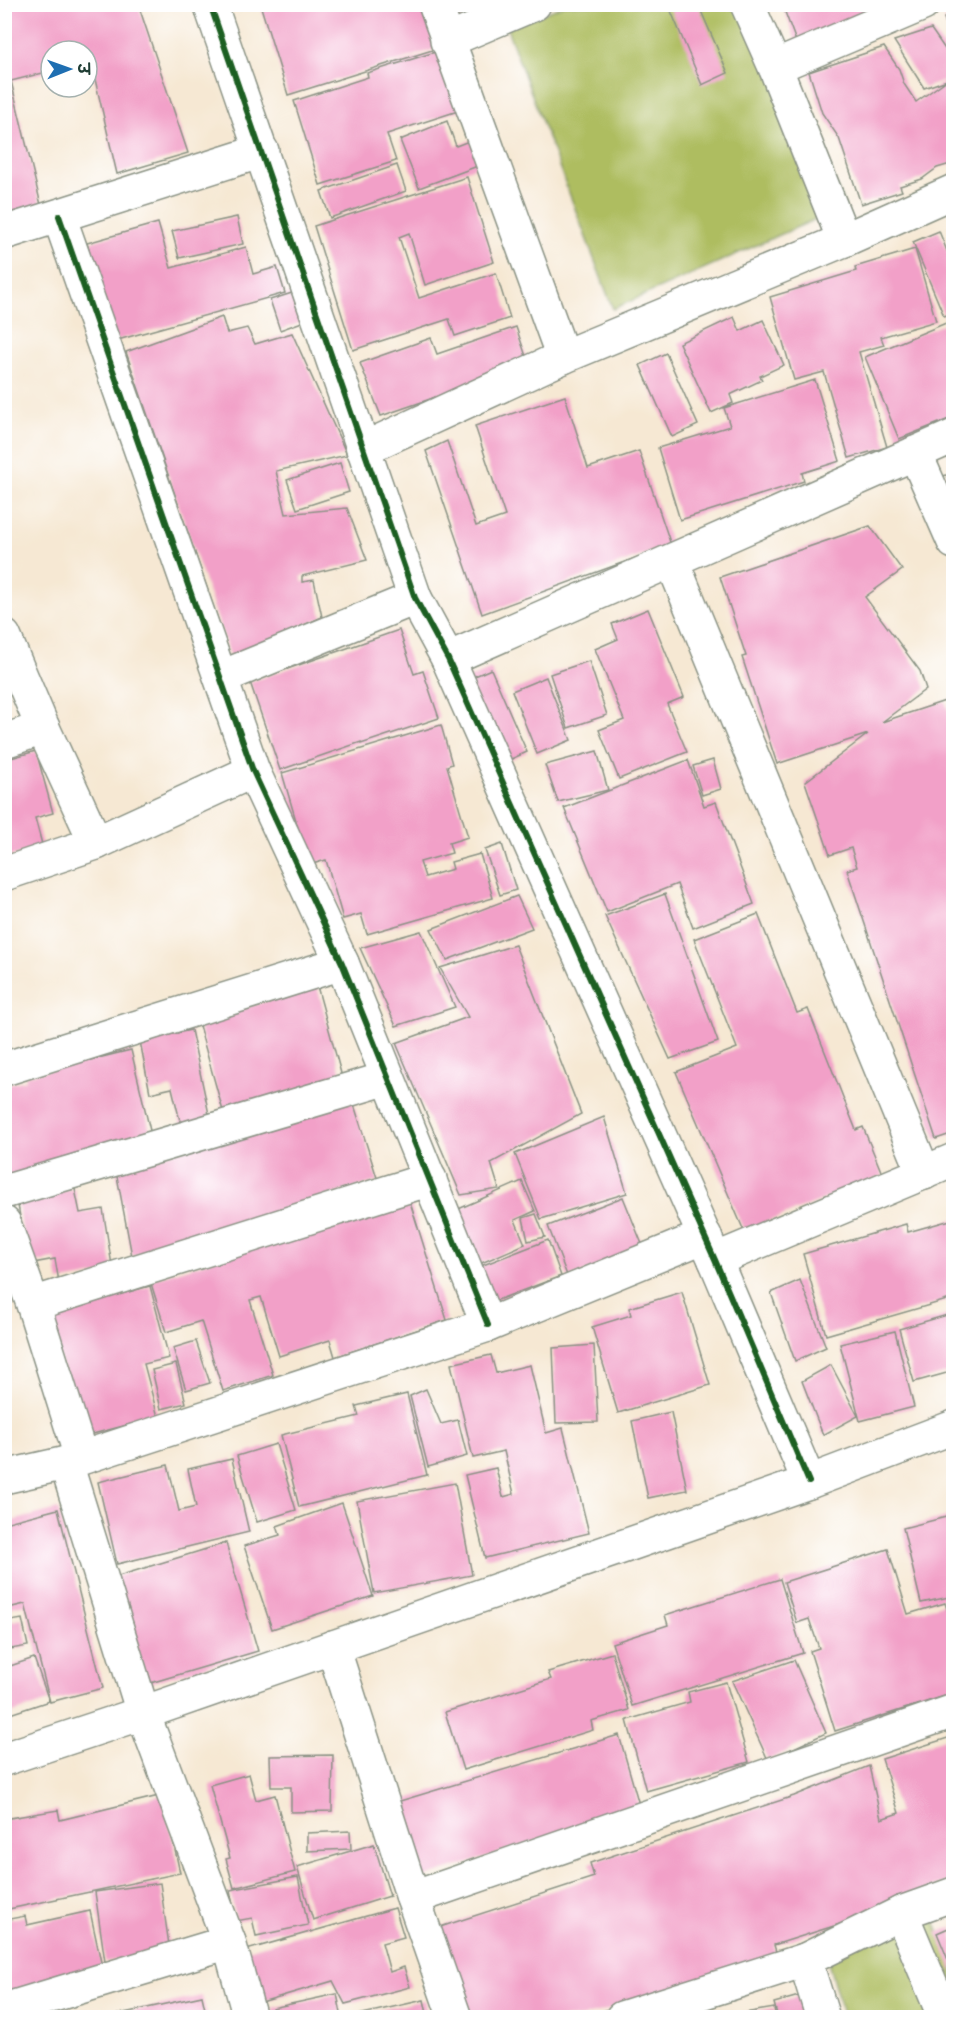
<svg xmlns="http://www.w3.org/2000/svg" width="958" height="2022" font-family="Caveat,'Playpen Sans Deva',sans-serif">
  <style>
    .green { fill: #aebd60; stroke: #667d4a; stroke-width: 1.5 }
    .building { fill: #f2a0c8 }
    .lines { fill: none; stroke-linecap: round; stroke-linejoin: round }
    .minor-casing { stroke: #8a9284; stroke-width: 36 }
    .tertiary-casing { stroke: #8a9284; stroke-width: 36 }
    .minor { stroke: #fff; stroke-width: 33 }
    .tertiary { stroke: #fff; stroke-width: 33 }
    .cycleway-casing { stroke: #fff; stroke-width: 10 }
    .cycleway { stroke: #1b5e20; stroke-width: 6 }
  </style>
  <rect width="100%" height="100%" fill="#fff"/>
  <filter id="ink" filterUnits="userSpaceOnUse"><feTurbulence type="fractalNoise" baseFrequency=".0167" numOctaves="2"/><feDisplacementMap in="SourceGraphic" scale="12" xChannelSelector="R" yChannelSelector="G"/><feConvolveMatrix kernelMatrix="1 2 1 2 8 2 1 2 1" color-interpolation-filters="sRGB"/></filter>
  <filter id="wash" filterUnits="userSpaceOnUse"><feTurbulence type="fractalNoise" baseFrequency=".008" numOctaves="4" result="noise"/><feDisplacementMap in="SourceGraphic" scale="24" xChannelSelector="R" yChannelSelector="G"/><feGaussianBlur stdDeviation="1.35" result="paint"/><feColorMatrix in="noise" values="0 0 0 0 0 0 0 0 0 0 0 0 0 0 0 0 0 1.4 0 .05"/><feComposite in="paint" operator="in"/></filter>
  <g filter="url(#wash)">
    <rect width="100%" height="100%" fill="#f6e8d3"/>
    <g class="green">
      <path d="M564,5h194l87,201 -232,103 -106,-280z"/>
      <path d="M927,1903l26,62v52h-109l-22,-75z"/>
    </g>
    <g id="blocks">
      <g class="building">
        <path d="M4,4h134l50,149 -71,21 -26,-112 -4,1v-12h-36v20l-40,10 30,124 -37,9z"/>
        <path d="M260,4h169l13,43 -154,48z"/>
        <path d="M443,4h58l-52,19z"/>
        <path d="M668,4h30l30,69 -26,12z"/>
        <path d="M782,4h82l5,12 -72,28z"/>
        <path d="M954,15v30h-1l-9,-27z"/>
        <path d="M931,29l23,33v101l-17,5 -15,11 -22,7 2,5 -41,13 -22,-66 -17,-25 -13,-41 75,-25 15,22 5,15 12,18 31,-22 -23,8 -30,-47z"/>
        <path d="M442,50l19,60 -74,24 9,27 -76,24 -26,-84 74,-24 -1,-4z"/>
        <path d="M447,121l9,25 18,-7 9,25 -64,24 -19,-48z"/>
        <path d="M397,165l9,26 -76,27 -9,-27z"/>
        <path d="M467,177l27,85 -69,23 -16,-52 -10,4 20,61 77,-25 14,45 -55,18 -6,-17 -96,31 -39,-124z"/>
        <path d="M237,217l6,27 -64,14 -7,-27z"/>
        <path d="M158,223l13,45 75,-21 7,27 24,-7 8,26 -171,48 -27,-98z"/>
        <path d="M939,231l8,20 7,-3 -1,82 -6,-15 -3,1 -31,-74z"/>
        <path d="M915,249l21,72 -55,16 3,8 -25,7 28,95 -38,11 -25,-86 -30,8 -24,-83 86,-26 -1,-4z"/>
        <path d="M292,293l10,29 -22,8 -10,-30z"/>
        <path d="M222,317l5,16 20,-5 8,16 37,-11 55,122 -71,16 10,43 61,-6 20,52 -65,16v6l12,-2 8,37 -91,41 -105,-306z"/>
        <path d="M734,317l6,14 23,-11 21,45 -24,11 2,4 -32,15 3,8 -22,10 -32,-70z"/>
        <path d="M946,323l8,18v76l-55,22 -34,-82z"/>
        <path d="M516,327l13,38 -148,51 -21,-53 71,-25 6,16z"/>
        <path d="M666,353l32,72 -26,12 -32,-72z"/>
        <path d="M815,380l25,81 -38,12 2,8 -124,39 -22,-72 72,-22 -6,-18z"/>
        <path d="M565,396l23,72 51,-17 32,94 -189,69 -56,-163 21,-10 29,85 29,-10 -30,-90z"/>
        <path d="M340,463l9,29 -52,17 -10,-29z"/>
        <path d="M954,472v60l-21,-52z"/>
        <path d="M870,526l32,44 -37,27 55,74 6,18 -44,33 63,-21 9,24v408l-18,6 -89,-269 10,-3 -6,-19 -21,7 -25,-73 63,-48 -91,30 -35,-107 4,-1 -26,-79z"/>
        <path d="M648,609l36,88 -17,7 20,48 -68,27 -20,-49 25,-10 -29,-71 23,-10 -6,-15z"/>
        <path d="M399,630l15,44 9,-3 16,47 -78,26v-2l-81,28 -30,-88z"/>
        <path d="M589,661l18,54 -39,13 -18,-54z"/>
        <path d="M491,669l36,83 -25,11 -36,-83z"/>
        <path d="M546,677l25,63 -34,14 -25,-63z"/>
        <path d="M441,725l11,39 -5,2 21,71 -19,6 3,10 -32,9 5,15 28,-8 -2,-7 29,-8 13,44 -126,36 -6,-20 -18,5 -17,-59 -17,5 -27,-92z"/>
        <path d="M36,751l17,62 -18,5 8,30 -39,10v-98z"/>
        <path d="M597,751l11,39 -50,12 -13,-37z"/>
        <path d="M688,760l16,46 12,-4 38,102 -61,24 -16,-44 -70,28 -43,-104z"/>
        <path d="M713,760l8,29 -19,6 -9,-29z"/>
        <path d="M502,844l14,46 -16,5 -15,-45z"/>
        <path d="M665,894l53,148 -48,17 -65,-143z"/>
        <path d="M517,896l15,32 -85,32 -16,-31z"/>
        <path d="M758,914l39,99 11,-4 48,121 7,-3 20,49 -139,55 -68,-159 61,-24 -43,-109z"/>
        <path d="M421,931l34,76 -59,19 -36,-78z"/>
        <path d="M515,945l66,169 -90,49 8,26 -38,6 -65,-152 72,-26 -28,-49z"/>
        <path d="M317,986l25,91 -119,34 -25,-89z"/>
        <path d="M191,1030l19,89 -29,6 -9,-37 -22,5 -10,-52z"/>
        <path d="M131,1050l21,89 -148,44v-98l22,-5 -1,-4z"/>
        <path d="M351,1095l27,86 -246,75 -16,-85z"/>
        <path d="M604,1117l23,76 -86,26 -26,-65z"/>
        <path d="M522,1181l13,30 -20,9 10,24 -48,21 -23,-54z"/>
        <path d="M75,1189l5,24 23,-4 10,63 -54,10 -4,-23 -27,5 -11,-65z"/>
        <path d="M623,1197l21,52 -76,29 -20,-52z"/>
        <path d="M409,1199l38,121 -112,37 -5,-17 -51,16 -18,-59 -11,3 23,75 -50,16 -22,-70 -35,11 -16,-52z"/>
        <path d="M536,1214l9,23 -17,4 -5,-23z"/>
        <path d="M954,1219v79l-128,37 -23,-81 103,-30 2,8z"/>
        <path d="M548,1240l13,36 -69,26 -14,-35z"/>
        <path d="M800,1280l26,67 -31,14 -24,-68z"/>
        <path d="M150,1286l19,72 -25,6 14,53 -77,20 -33,-123z"/>
        <path d="M682,1292l28,93 -92,28 -26,-86 39,-12 -2,-7z"/>
        <path d="M954,1313v58l-40,11 -15,-53z"/>
        <path d="M895,1331l19,76 -54,14 -20,-77z"/>
        <path d="M196,1341l14,42 -24,7 -13,-42z"/>
        <path d="M594,1345l4,77 -42,1 -3,-75z"/>
        <path d="M491,1355l5,18 34,-8 16,68 17,-5 26,105 -104,25 -20,-83 31,-7 7,29 11,-3 -10,-43 -31,7 -22,-94z"/>
        <path d="M176,1364l10,39 -25,6 -9,-39z"/>
        <path d="M831,1365l27,51 -35,19 -21,-54z"/>
        <path d="M426,1389l15,35 17,-4 9,36 -39,11 -18,-71z"/>
        <path d="M407,1394l20,81 -128,32 -18,-72 78,-19 -3,-10z"/>
        <path d="M671,1412l16,78 -39,8 -16,-77z"/>
        <path d="M276,1444l20,66 -39,12 -20,-66z"/>
        <path d="M232,1459l17,73 -132,32 -19,-82 70,-17 11,46 17,-4 -8,-38z"/>
        <path d="M455,1483l17,92 -98,18 -17,-92z"/>
        <path d="M342,1503l31,93 -101,33 -28,-83 36,-11 -3,-9z"/>
        <path d="M58,1509l45,179 -53,14 -25,-98 -21,5v-86z"/>
        <path d="M954,1515v81l-33,7 -18,-75z"/>
        <path d="M226,1543l32,108 -111,33 -32,-107z"/>
        <path d="M888,1549l20,65 37,-11 9,27v63l-119,38 -25,-80 9,-3 -10,-29 -12,4 -13,-41z"/>
        <path d="M780,1579l23,74 -171,53 -20,-63 56,-18 -3,-10z"/>
        <path d="M22,1619l6,27 -17,3 -6,-27z"/>
        <path d="M612,1653l17,57 -38,11 2,9 -130,40 -18,-58 106,-33 -3,-7z"/>
        <path d="M34,1658l15,43 -45,15v-48z"/>
        <path d="M794,1660l32,73 -58,27 -36,-79z"/>
        <path d="M726,1682l23,80 -103,29 -19,-71 63,-18 -2,-10z"/>
        <path d="M619,1735l21,73 -227,73 -23,-77z"/>
        <path d="M954,1736v143l-95,39 -85,27 3,10 -196,63h-119l-28,-89 160,-52 -4,-14 204,-67 75,-30 12,53 18,-6 -17,-54z"/>
        <path d="M333,1755l-1,56 -41,1v-25h-20l-1,-31z"/>
        <path d="M249,1774l7,26 19,-5 20,77 -61,16 -8,-29 4,-1 -20,-73z"/>
        <path d="M163,1795l17,78 -176,37v-91l54,-9 2,10z"/>
        <path d="M350,1831l1,18 -44,2v-18z"/>
        <path d="M374,1844l16,52 -77,24 -16,-53z"/>
        <path d="M298,1877l10,48 -52,11 -4,-18 -16,3 -6,-31z"/>
        <path d="M160,1883l10,69 -65,10 -10,-70z"/>
        <path d="M395,1908l9,29 -22,6 8,29 14,-5 6,20 -65,17 -12,-23 -75,22 -15,-52z"/>
        <path d="M90,1911l14,65 -100,22v-78l21,-4 2,9z"/>
        <path d="M953,1926v46l-16,-39z"/>
        <path d="M337,1994l5,24h-67l-3,-10z"/>
        <path d="M202,1996l5,22h-100l-1,-1z"/>
        <path d="M799,1996l6,22h-27l-4,-15z"/>
        <path d="M424,2000l4,18h-79v-1z"/>
        <path d="M774,2008l2,10h-49v-2z"/>
      </g>
    </g>
  </g>
  <g filter="url(#ink)">
    <use href="#blocks" fill-opacity="0" stroke="#8a9284" stroke-width="1.5"/>
    <g class="lines">
      <defs>
        <g id="minor">
          <path d="M210,4l205,594 33,61 267,601 94,222"/>
          <path d="M435,4l128,353"/>
          <path d="M747,4l28,63 69,173"/>
          <path d="M447,41l87,-37"/>
          <path d="M775,67l148,-63"/>
          <path d="M59,216l194,555 89,192 146,362"/>
          <path d="M4,233l258,-82"/>
          <path d="M363,449l200,-92 281,-117 110,-49"/>
          <path d="M915,453l39,89"/>
          <path d="M672,561l252,612"/>
          <path d="M4,636l39,92 53,115"/>
          <path d="M448,659l506,-223"/>
          <path d="M222,677l193,-79"/>
          <path d="M4,741l39,-13"/>
          <path d="M4,874l92,-31 157,-72"/>
          <path d="M4,1069l338,-106"/>
          <path d="M4,1192l384,-114"/>
          <path d="M4,1223l29,81 48,153"/>
          <path d="M715,1260l239,-100"/>
          <path d="M33,1304l397,-125"/>
          <path d="M66,1463l77,250 86,229 21,76"/>
          <path d="M4,1477l62,-14 422,-138 217,-89"/>
          <path d="M333,1647l80,251 42,120"/>
          <path d="M413,1898l541,-187"/>
          <path d="M901,1913l44,105"/>
          <path d="M805,1960l18,58"/>
          <path d="M4,2010l225,-68"/>
          <path d="M622,2018l183,-58 96,-47 53,-19"/>
        </g>
        <path id="tertiary" d="M4,1759l139,-46 666,-231 145,-55"/>
      </defs>
      <use href="#minor" class="minor-casing"/>
      <use href="#tertiary" class="tertiary-casing"/>
      <use href="#minor" class="minor"/>
      <use href="#tertiary" class="tertiary"/>
      <defs>
        <g id="cycleway">
          <path d="M210,4l205,594 33,61 267,601 94,222"/>
          <path d="M59,216l194,555 89,192 146,362"/>
        </g>
      </defs>
      <use href="#cycleway" class="cycleway-casing"/>
      <use href="#cycleway" class="cycleway"/>
    </g>
  </g>
  <rect width="958" height="2022" fill="none" stroke="#fff" stroke-width="24"/>
  <g transform="translate(69 69) rotate(89)"><circle r="28" fill="#ffffff" stroke="#a5b1ae" stroke-width="1.5"/>
  <path d="M0-4.5L10 22L0 15L-10 22Z" fill="#1f6fb2"/>
  <text y="-9" font-size="16" font-weight="bold" text-anchor="middle" fill="#1f3d34">उ</text>
  </g>
</svg>
